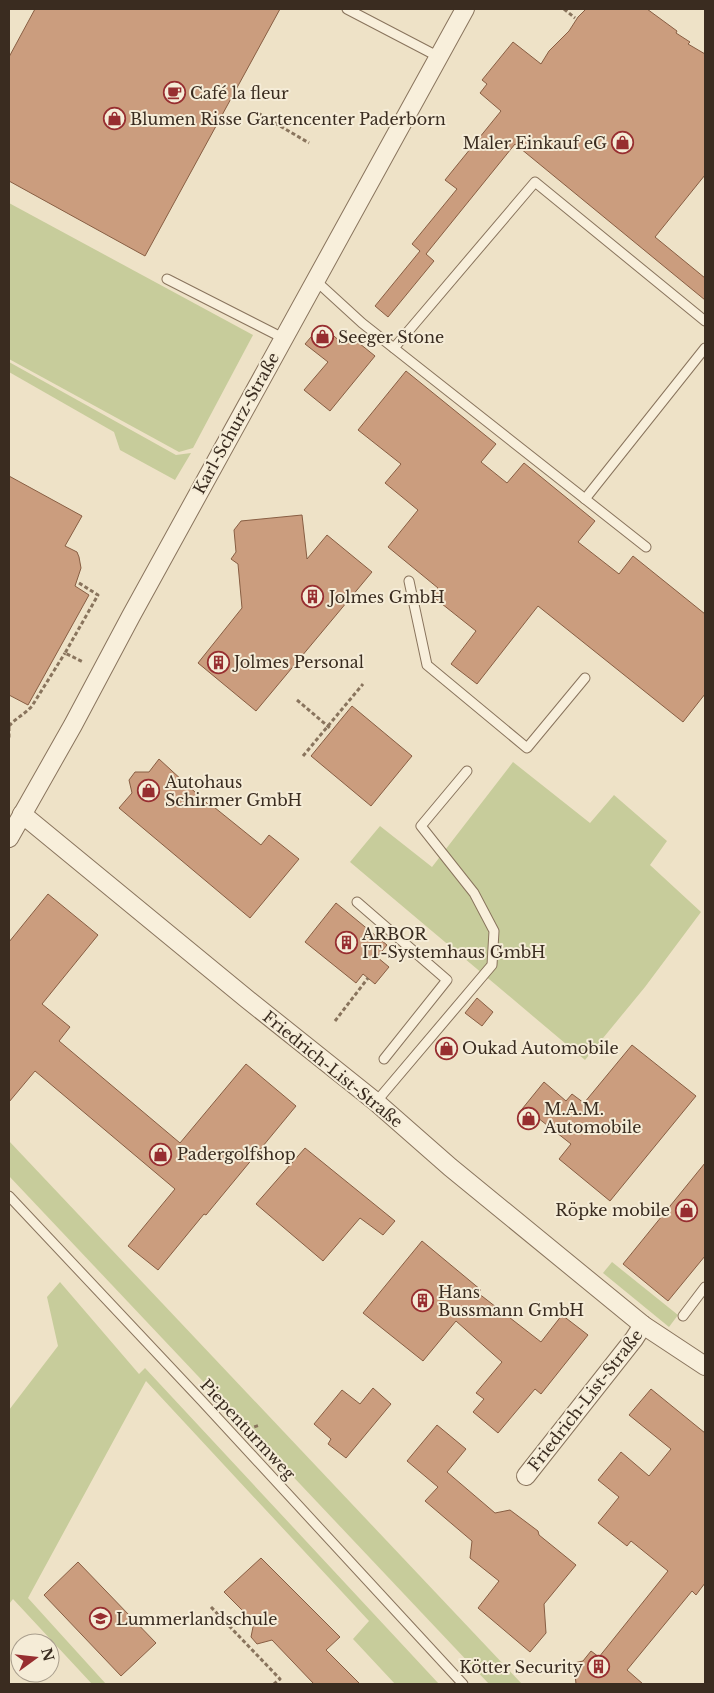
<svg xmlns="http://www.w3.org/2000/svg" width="714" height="1693" font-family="'Libre Baskerville',serif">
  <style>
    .green { fill: #c7cc9b }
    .building { fill: #cb9d7e; stroke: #885e43 }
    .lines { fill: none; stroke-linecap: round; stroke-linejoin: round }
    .service-casing { stroke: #89745d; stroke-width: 11 }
    .minor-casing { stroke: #89745d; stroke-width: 20 }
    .path { stroke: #89745d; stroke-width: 3; stroke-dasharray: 4 2.5; stroke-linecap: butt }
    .service { stroke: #f8efdb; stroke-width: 9 }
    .minor { stroke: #f8efdb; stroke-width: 18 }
    .labels { text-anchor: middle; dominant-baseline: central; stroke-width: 4; stroke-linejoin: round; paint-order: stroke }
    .poi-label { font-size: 16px; fill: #3a2c20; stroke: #f5ecd7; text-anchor: start }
    .street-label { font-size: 16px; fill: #3a2c20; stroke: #f5ecd7 }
  </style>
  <rect width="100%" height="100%" fill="#eee2c7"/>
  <g class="green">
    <path d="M9,203l244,132 -60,113 -14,4 -170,-93z"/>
    <path d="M9,362l167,93 15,-2 -16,27 -55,-30 -6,-18 -105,-60z"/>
    <path d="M513,762l77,61 24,-28 53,46 -17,24 51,47 -56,75 -60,73 -235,-198 30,-36 52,41z"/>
    <path d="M9,1141l513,543h-33l-480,-508z"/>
    <path d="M612,1262l66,53 -9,12 -66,-54z"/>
    <path d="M60,1282l79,92 6,-6 294,316h-44l-42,-45 16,-18 -223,-240 -118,217 78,86h-14l-79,-85 -4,5v-194l49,-64 -11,-49z"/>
  </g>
  <g class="building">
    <path d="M35,9h245l-135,247 -136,-75v-124z"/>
    <path d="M586,9h61l30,22 -1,2 14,9 -2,2 17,10v121l-50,62 50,41v22l-190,-156 -89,110 8,7 -46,56 -13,-11 45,-55 -8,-7 45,-55 -12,-9 56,-69 -21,-18 7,-9 -5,-4 31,-38 28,22 8,-13 20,-20 9,-14z"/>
    <path d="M326,329l17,15 6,-9 26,21 -45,55 -26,-21 24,-28 -23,-18 12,-14z"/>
    <path d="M406,371l90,73 -15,18 26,21 17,-20 71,58 -17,21 41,32 14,-18 72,58v80l-22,28 -145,-116 -61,78 -26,-20 25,-33 -44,-35 6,-8 -50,-41 30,-37 -33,-27 16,-19 -43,-34z"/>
    <path d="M9,476l73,40 -17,30 12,6 2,5 2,11 -6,18 14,9 -61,110 -19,-10z"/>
    <path d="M302,515l5,44 20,-24 45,37 -116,139 -58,-48 44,-55 -4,-44 -7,-5 5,-7 -2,-22 7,-9z"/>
    <path d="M352,706l60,50 -41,50 -60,-50z"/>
    <path d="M159,759l49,45 1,-1 52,42 8,-10 30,24 -49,59 -131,-110 13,-15 -3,-13 6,-8h14z"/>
    <path d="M48,894l50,41 -56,69 28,23 -11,14 121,102 66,-79 50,42 -90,109 -2,-1 -46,56 -30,-24 47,-57 -140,-118 -26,31v-160z"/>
    <path d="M336,903l51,42 -10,12 12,10 -14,17 -12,-10 -7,9 -51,-41z"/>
    <path d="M477,998l16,14 -11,14 -17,-13z"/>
    <path d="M632,1045l64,51 -86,105 -51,-42 12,-15 -33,-26 -6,7 -14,-11 26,-32 22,19 6,-7 12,9z"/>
    <path d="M305,1148l90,73 -12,14 -23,-17 -37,43 -67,-57z"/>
    <path d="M705,1163v93l-37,45 -45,-37z"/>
    <path d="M422,1241l59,49 -3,3 63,49 21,-27 26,20 -47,59 -6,-5 -37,44 -25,-21 11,-13 -8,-6 26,-31 -46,-41 -33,40 -60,-48z"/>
    <path d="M373,1388l18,16 -45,54 -18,-14 3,-5 -17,-15 28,-34 18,14z"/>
    <path d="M651,1389l54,44v150l-9,12 -4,-4 -65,79 16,14h-67l-2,-21 9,-2 8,-10 8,6 69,-86 -37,-30 -4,5 -29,-23 21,-26 -21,-17 23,-28 28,24 22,-27 -42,-34z"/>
    <path d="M437,1425l29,24 -19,23 48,41 15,-3 28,21 1,4 37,30 -32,39 2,29 -16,19 -52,-44 21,-27 -29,-23 2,-17 -47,-40 13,-14 -31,-26z"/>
    <path d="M261,1558l79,79 -14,13 34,34h-46l-42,-44 -15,4 -6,-7 3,-15 -30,-30z"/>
    <path d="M78,1562l78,81 -35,33 -77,-81z"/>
  </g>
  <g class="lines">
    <defs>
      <g id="service">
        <path d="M347,9l92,48"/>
        <path d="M167,279l116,59"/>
        <path d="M315,280l47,43 284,224"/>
        <path d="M394,348l141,-166 170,139"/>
        <path d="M585,499l120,-151"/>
        <path d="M409,581l18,84 100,83 58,-70"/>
        <path d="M357,902l90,78 -63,79"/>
        <path d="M376,1102l116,-137 2,-34 -20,-38 -53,-67 46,-55"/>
        <path d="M9,1196l192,204 262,284"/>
        <path d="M683,1316l22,-29"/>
      </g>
      <g id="minor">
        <path d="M22,814l225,185 129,103 74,65 193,158 62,41"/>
        <path d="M9,838l64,-113 58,-109 334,-607"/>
        <path d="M526,1476l108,-137 9,-14"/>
      </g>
    </defs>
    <use href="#service" class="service-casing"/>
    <use href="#minor" class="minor-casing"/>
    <g class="path">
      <path d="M564,9l11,9"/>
      <path d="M258,113l51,30"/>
      <path d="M79,583l19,12 -33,58 18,9"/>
      <path d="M297,700l33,28"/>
      <path d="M9,726c7,-8 16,-12 23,-20l33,-53"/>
      <path d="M9,727v13"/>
      <path d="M303,756l60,-72"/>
      <path d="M335,1021l33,-43"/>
      <path d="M248,1429l12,-4"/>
      <path d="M211,1607l69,72 -6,5"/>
    </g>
    <use href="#service" class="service"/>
    <use href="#minor" class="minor"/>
  </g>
  <defs>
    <symbol id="cafe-ring" viewBox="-11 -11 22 22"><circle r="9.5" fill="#f5ecd7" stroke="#972e30" stroke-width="1.5"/><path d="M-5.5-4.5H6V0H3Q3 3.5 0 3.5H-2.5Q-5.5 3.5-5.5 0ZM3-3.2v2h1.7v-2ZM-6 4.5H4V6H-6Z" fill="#972e30"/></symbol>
    <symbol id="shop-ring" viewBox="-11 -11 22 22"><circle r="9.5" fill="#f5ecd7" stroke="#972e30" stroke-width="1.5"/><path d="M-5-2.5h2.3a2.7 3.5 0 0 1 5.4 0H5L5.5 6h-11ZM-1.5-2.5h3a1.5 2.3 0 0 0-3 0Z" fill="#972e30"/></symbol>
    <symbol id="building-ring" viewBox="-11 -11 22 22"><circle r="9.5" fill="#f5ecd7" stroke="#972e30" stroke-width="1.5"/><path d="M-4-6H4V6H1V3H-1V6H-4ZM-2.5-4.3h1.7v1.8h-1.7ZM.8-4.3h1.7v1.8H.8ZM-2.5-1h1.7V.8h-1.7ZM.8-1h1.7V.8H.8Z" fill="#972e30"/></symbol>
    <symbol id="school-ring" viewBox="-11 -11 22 22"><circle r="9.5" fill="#f5ecd7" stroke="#972e30" stroke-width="1.5"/><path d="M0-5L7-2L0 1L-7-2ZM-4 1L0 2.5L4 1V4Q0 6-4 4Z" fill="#972e30"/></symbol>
  </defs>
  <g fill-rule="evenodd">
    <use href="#cafe-ring" x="162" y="80" width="25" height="25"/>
    <use href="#shop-ring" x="102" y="106" width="25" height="25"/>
    <use href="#shop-ring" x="610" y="130" width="25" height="25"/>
    <use href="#shop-ring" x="310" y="324" width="25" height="25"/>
    <use href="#building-ring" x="300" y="584" width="25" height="25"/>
    <use href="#building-ring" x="206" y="650" width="25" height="25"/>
    <use href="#shop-ring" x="136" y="778" width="25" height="25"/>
    <use href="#building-ring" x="334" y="930" width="25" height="25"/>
    <use href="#shop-ring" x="434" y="1036" width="25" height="25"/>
    <use href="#shop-ring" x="516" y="1106" width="25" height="25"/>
    <use href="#shop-ring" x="148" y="1142" width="25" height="25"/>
    <use href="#shop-ring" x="674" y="1198" width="25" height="25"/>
    <use href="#building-ring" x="410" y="1288" width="25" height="25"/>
    <use href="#school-ring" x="88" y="1606" width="25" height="25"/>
    <use href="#building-ring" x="586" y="1654" width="25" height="25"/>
  </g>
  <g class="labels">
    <g class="poi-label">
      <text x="190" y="93">Café la fleur</text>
      <text x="130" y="119">Blumen Risse Gartencenter Paderborn</text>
      <text x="607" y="143" text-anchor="end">Maler Einkauf eG</text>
      <text x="338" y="337">Seeger Stone</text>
      <text x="329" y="597">Jolmes GmbH</text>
      <text x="234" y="662">Jolmes Personal</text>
      <text x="165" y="782">Autohaus<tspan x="165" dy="18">Schirmer GmbH</tspan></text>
      <text x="362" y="934">ARBOR<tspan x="362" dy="18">IT-Systemhaus GmbH</tspan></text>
      <text x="462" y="1048">Oukad Automobile</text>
      <text x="544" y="1109">M.A.M.<tspan x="544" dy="18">Automobile</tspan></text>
      <text x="177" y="1154">Padergolfshop</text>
      <text x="670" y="1210" text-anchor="end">Röpke mobile</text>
      <text x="438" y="1292">Hans<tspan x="438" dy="18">Bussmann GmbH</tspan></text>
      <text x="116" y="1619">Lummerlandschule</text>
      <text x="583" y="1667" text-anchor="end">Kötter Security</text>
    </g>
    <g class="street-label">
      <text transform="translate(236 423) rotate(-61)">Karl-Schurz-Straße</text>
      <text transform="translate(333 1069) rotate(39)">Friedrich-List-Straße</text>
      <text transform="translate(585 1400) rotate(-52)">Friedrich-List-Straße</text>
      <text transform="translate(248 1429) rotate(47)">Piepenturmweg</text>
    </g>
  </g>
  <rect width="714" height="1693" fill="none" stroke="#3a2c20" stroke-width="20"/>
  <g transform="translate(35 1658) rotate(75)"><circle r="24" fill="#f5ecd7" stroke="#aa9f8e"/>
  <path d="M0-4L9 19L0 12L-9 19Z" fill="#972e30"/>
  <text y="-8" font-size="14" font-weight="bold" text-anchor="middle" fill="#3a2c20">N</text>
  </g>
</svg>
